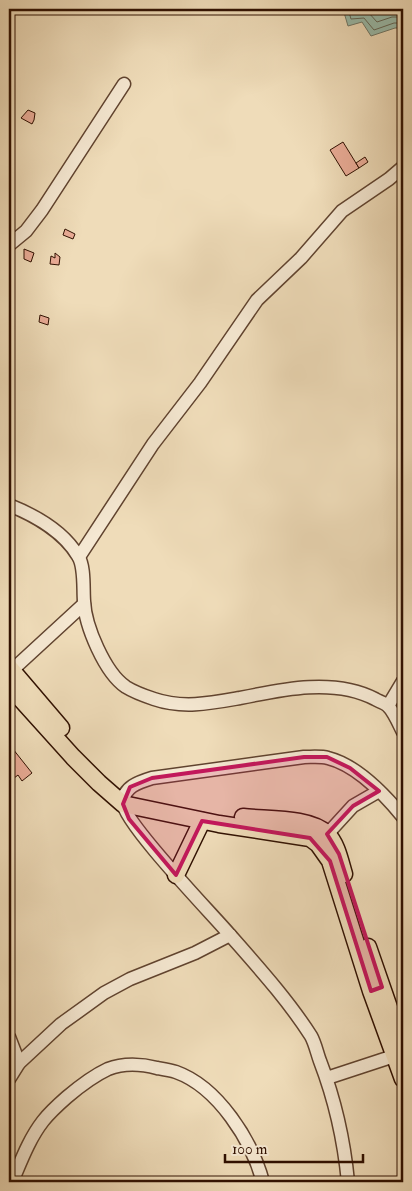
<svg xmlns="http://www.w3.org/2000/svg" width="412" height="1191" font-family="'IM FELL Double Pica',serif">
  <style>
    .water { fill: #9abcab; stroke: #707767 }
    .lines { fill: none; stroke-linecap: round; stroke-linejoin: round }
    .shore { stroke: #656656; stroke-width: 1 }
    .building { fill: #eaac97; stroke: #301001 }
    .minor-casing { stroke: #60432f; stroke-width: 15 }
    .major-casing { stroke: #301001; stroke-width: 19 }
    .minor { stroke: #f5e8d2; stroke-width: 12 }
    .major { stroke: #efdcb9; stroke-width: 16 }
    .marked { fill: #c2185b; fill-opacity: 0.2; stroke: #c2185b; stroke-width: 4; stroke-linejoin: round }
  </style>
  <rect width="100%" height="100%" fill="#efdcb9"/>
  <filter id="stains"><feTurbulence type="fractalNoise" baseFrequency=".004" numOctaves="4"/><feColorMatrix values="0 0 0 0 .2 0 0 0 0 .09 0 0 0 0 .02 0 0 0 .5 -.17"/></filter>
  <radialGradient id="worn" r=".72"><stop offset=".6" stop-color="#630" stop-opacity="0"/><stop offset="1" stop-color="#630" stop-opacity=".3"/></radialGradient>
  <path class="water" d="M343,9h60v19h-8l-24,8 -9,-14 -14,4z"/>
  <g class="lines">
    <g class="shore">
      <path d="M348,9l3,10 13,-1 10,12 20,-7h9"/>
      <path d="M355,9l1,2 12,1 9,10 15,-5h11"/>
    </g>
  </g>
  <g class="building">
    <path d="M28,110l7,3 -1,7 -2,4 -11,-6z"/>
    <path d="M343,142l16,26 -13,8 -16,-26z"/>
    <path d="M365,157l3,5 -9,6 -3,-5z"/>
    <path d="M65,229l10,5 -2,5 -10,-4z"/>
    <path d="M24,249l10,4 -3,9 -7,-3z"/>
    <path d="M55,253l5,4 -1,8 -9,-1 1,-8 4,2z"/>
    <path d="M40,315l9,3 -1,7 -9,-3z"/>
    <path d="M9,744l23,29 -10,8 -4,-6 -9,7z"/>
  </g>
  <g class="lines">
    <defs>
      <g id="minor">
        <path d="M9,245l17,-14 16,-21 82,-126"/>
        <path d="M9,505c25,10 55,27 69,51 7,10 5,33 6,45 1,25 21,72 42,86 8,5 19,9 28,12 29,10 58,4 86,-1 43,-9 95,-20 135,1 3,2 10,4 13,7 6,6 11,18 15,26"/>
        <path d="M79,557l74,-113 47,-61 57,-83 44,-42 41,-47 47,-32 14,-12"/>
        <path d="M9,673l75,-69"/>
        <path d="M388,706l15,-25"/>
        <path d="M321,841l32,-35 26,-15"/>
        <path d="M9,1037l10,26"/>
        <path d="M327,1078l67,-22"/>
        <path d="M9,1079l10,-16 42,-39 43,-31 26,-14 65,-26 35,-18"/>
        <path d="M12,1182c9,-21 17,-43 31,-61 7,-9 16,-17 24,-24 13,-11 26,-21 41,-28 15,-6 34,-5 49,-1 6,1 13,2 19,4 42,15 76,69 87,110"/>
        <path d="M348,1182c-4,-42 -13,-82 -28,-121 -3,-8 -5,-18 -9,-25 -23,-36 -53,-69 -81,-101 -17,-20 -106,-112 -107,-132 0,-16 16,-21 29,-25l152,-21c8,0 17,-1 24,1 28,7 57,37 75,59"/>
      </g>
      <g id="major">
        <path d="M9,667l52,61"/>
        <path d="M9,686l64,71 26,26 24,21 96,20 91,14 8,6 12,17 41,130 32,88"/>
        <path d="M243,817c23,3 67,0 84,17 10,10 13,27 17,40"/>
        <path d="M176,875l26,-54"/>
        <path d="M368,947l33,95"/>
      </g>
    </defs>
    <use href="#minor" class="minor-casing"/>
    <use href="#major" class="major-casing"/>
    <use href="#minor" class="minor"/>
    <use href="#major" class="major"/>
  </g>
  <path class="marked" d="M304,757h23l23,11 29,23 -26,15 -26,28 12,20 43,133 -11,4 -41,-130 -20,-23 -108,-17 -26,54 -47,-56 -6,-15 7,-17 22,-9z"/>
  <rect width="412" height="1191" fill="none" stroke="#efdcb9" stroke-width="30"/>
  <rect x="10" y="10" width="392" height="1171" fill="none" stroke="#301001" stroke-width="2.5"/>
  <rect x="15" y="15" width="382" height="1161" fill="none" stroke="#301001"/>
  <path d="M225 1154v8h138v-8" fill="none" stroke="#301001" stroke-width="2.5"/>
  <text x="232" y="1154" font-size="15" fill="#301001" stroke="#f5e8d2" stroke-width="4" paint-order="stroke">100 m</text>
  <rect width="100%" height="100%" filter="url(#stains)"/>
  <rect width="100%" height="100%" fill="url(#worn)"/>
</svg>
